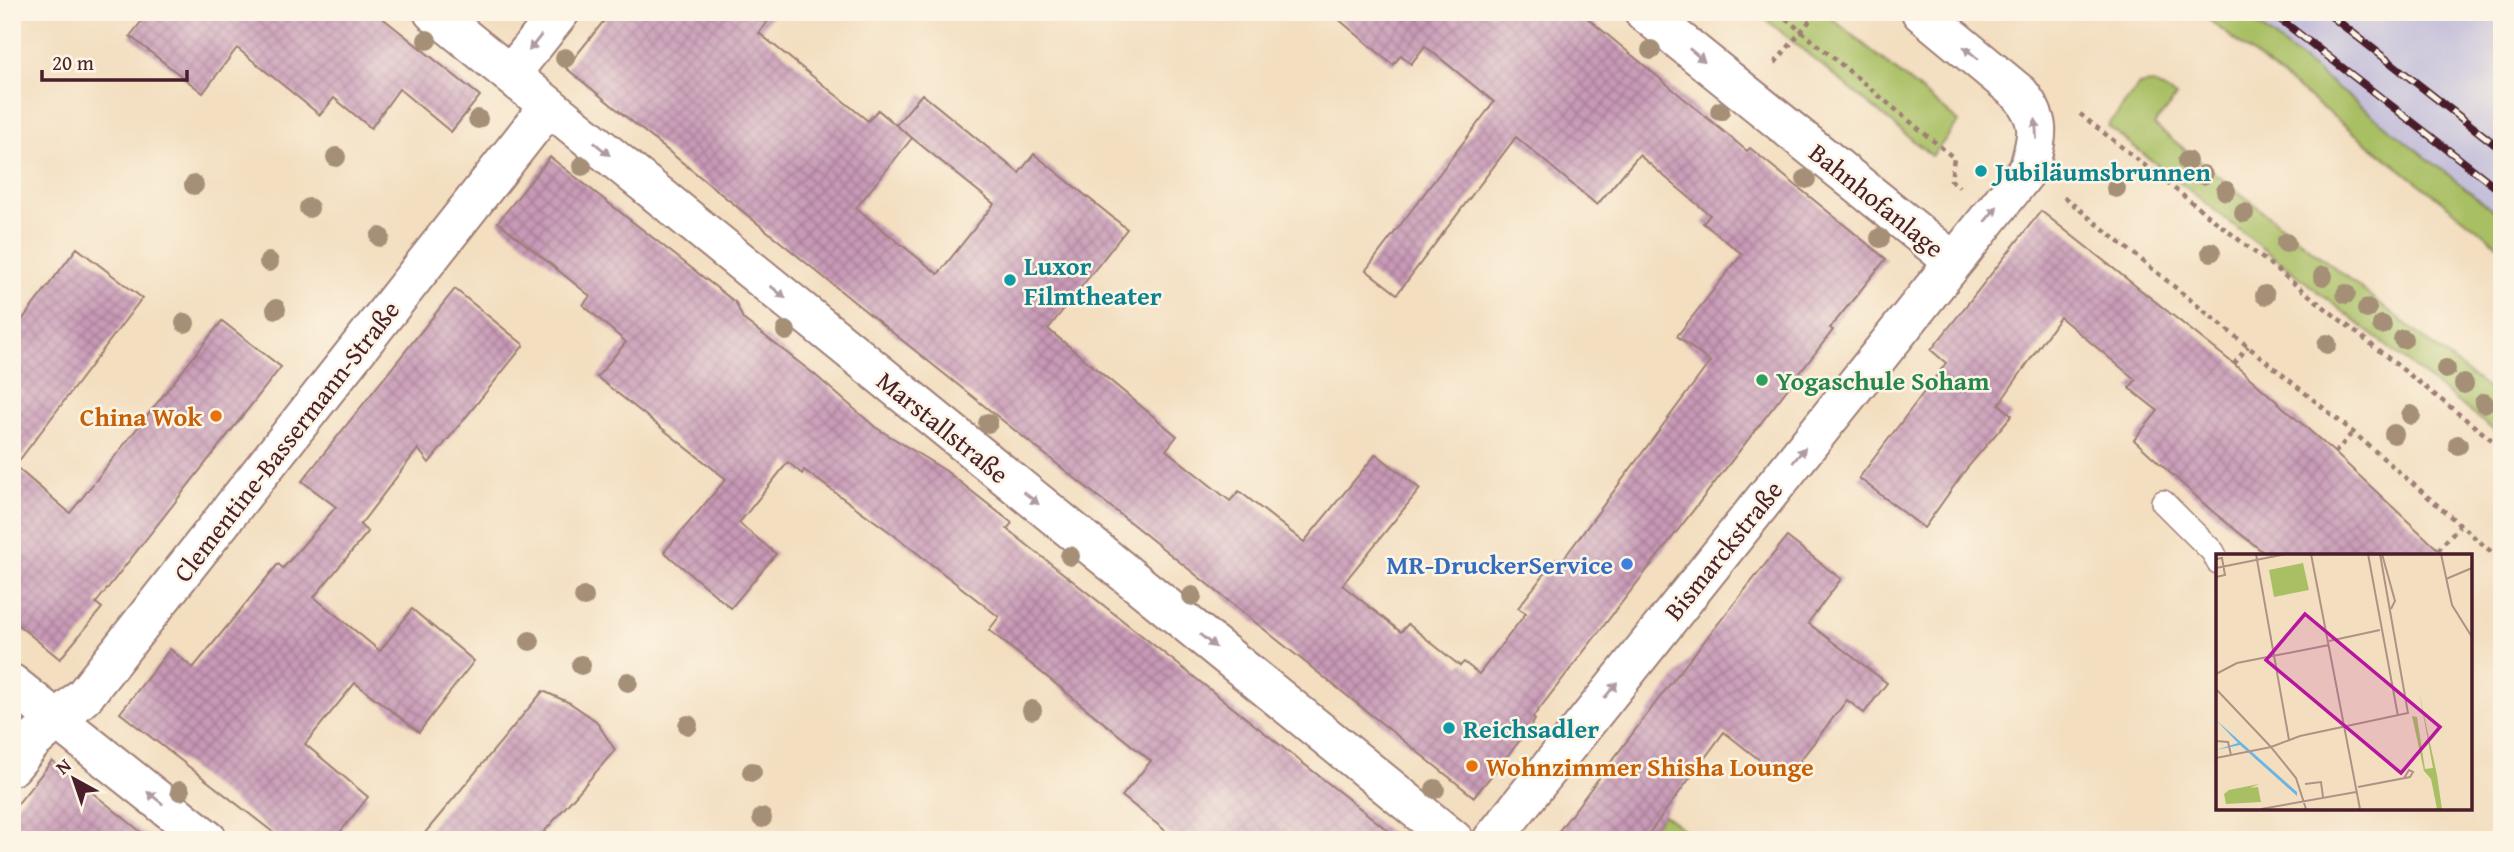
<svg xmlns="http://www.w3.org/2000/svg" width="2514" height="852" font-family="'Gentium Book Plus',serif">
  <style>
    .railway { fill: #c5c0da }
    .green { fill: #a9bf64; stroke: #7a6f48; stroke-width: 2 }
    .building { fill: url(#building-cross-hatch); fill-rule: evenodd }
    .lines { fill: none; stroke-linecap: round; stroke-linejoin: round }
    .lane-casing { stroke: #9e7e76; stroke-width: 26 }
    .street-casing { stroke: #9e7e76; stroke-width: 42 }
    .secondary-casing { stroke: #9e7e76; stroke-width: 42 }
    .path { stroke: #9e7e76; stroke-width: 4.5; stroke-dasharray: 5 5; stroke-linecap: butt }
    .lane { stroke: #fff; stroke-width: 23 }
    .street { stroke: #fff; stroke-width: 38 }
    .secondary { stroke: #fff; stroke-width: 38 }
    .rail-casing { stroke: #4a1f2b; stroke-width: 8 }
    .rail { stroke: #fcf5e5; stroke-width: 5; stroke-dasharray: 16; stroke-linecap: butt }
    .tree { fill: #a58f77 }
    .oneway { fill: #ae9aa0 }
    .culture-dot { fill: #0f9aa8; stroke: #fcf5e5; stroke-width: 2.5 }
    .leisure-dot { fill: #2e9e5b; stroke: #fcf5e5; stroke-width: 2.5 }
    .food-dot { fill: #e8710a; stroke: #fcf5e5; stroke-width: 2.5 }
    .shop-dot { fill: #3f7fe0; stroke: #fcf5e5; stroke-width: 2.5 }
    .labels { text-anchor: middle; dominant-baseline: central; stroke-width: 5; stroke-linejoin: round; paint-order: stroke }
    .culture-label { font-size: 26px; font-weight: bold; fill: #0d838f; stroke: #fcf5e5; text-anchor: start }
    .street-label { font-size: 26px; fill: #4a1f2b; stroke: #fcf5e5 }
    .leisure-label { font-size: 26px; font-weight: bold; fill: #27864d; stroke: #fcf5e5; text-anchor: start }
    .food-label { font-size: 26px; font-weight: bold; fill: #c56008; stroke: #fcf5e5; text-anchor: end }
    .shop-label { font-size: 26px; font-weight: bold; fill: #366cbe; stroke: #fcf5e5; text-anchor: end }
    .inset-road { fill: none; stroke: #af9284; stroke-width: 2 }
    .view { fill: #b5179e; fill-opacity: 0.15; stroke: #b5179e; stroke-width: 3.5 }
    .inset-edge { fill: none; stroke: #4a1f2b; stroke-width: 3.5 }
  </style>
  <defs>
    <pattern id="building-cross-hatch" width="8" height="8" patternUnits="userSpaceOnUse" patternTransform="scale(1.75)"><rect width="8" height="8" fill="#c89ab7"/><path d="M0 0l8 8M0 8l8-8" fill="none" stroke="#a47d95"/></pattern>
  </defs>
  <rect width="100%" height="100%" fill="#fcf5e5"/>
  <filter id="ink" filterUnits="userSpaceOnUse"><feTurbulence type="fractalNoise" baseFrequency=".0143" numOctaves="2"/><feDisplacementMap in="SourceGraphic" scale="14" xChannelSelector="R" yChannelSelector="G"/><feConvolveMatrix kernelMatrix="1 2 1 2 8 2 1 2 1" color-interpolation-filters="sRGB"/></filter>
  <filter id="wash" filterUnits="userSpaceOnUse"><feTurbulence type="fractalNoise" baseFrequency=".00686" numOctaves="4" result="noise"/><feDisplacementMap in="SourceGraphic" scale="28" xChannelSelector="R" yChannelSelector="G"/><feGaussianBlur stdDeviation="1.57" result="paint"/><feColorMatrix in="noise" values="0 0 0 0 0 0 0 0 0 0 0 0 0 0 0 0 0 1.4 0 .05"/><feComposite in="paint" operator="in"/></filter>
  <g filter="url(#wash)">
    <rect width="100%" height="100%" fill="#f3dec0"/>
    <path class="railway" d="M2199,12h303v236l-273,-212z"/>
    <g class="green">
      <path d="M1757,12h67l135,110 -27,34z"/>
      <path d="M2199,12h42l261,205v31z"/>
      <path d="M2153,83l23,14 -22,28 348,275v37l-394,-311 31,-41z"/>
      <path d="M1663,814l34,26h-53z"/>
    </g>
    <g id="blocks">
      <g class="building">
        <path d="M149,12h226l105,84 -29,36 -52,-43 -28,39 -37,-30 -14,17 -83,-67 -34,45 -73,-57z"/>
        <path d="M611,12h164l-16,21 109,88 10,-11 18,15 26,-31 97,79 15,-19 93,75 -79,100 129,107 -11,14 64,51 9,-10 65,51 72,-88 44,35 -78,96 59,47 7,-8 52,42 4,-4 15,12 47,-61 -8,-5 38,-49 5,3 149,-200 -33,-26 65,-82 -39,-31 7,-8 -71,-60 -42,50 -81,-68 -119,157 -31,-24 128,-168 -69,-56 -14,18 -10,-9 -8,10 -63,-53h250l167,139 3,-3 136,111 -56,69 3,2 -27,35 -273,352 2,3 -13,18 -48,59 -611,-488 -297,-241zM896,125l98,79 -56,70 -82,-66 56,-70z"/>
        <path d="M550,157l186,146 7,16 71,55 61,53 71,44 66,52 -5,6 393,311h-223l-55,-44 29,-35 -162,-131 10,-13 -105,-82 -90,-65 -2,4 -14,-12 -49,61 37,31 -45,54 -67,-56 62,-73 -129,-102 29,-35 -43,-37 7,-9 -92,-74z"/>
        <path d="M2041,211l193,153 101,89 110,103h-177l-56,-45 -78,-71 24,-29 -29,-23 7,-8 -76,-63 -61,87 13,11 -45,53 -43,60 -65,-50 87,-115 -15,-13z"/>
        <path d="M77,248l65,50 -127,168 55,47 152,-192 59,46 -185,236 6,5 -42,51 -48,-39v-287z"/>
        <path d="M455,289l69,56 -95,118 -11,-14 -58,76 8,7 -54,65 66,54 32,-42 62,52 -55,71 -64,-49 -50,61 63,53 -34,43h-51l-163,-127 50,-64 23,19 85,-104 5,4 53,-61 -34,-26z"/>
        <path d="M1787,537l54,42 -33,44 79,60 -23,30 -17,-13 -62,80 -61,-48 -80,108h-92l115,-152z"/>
        <path d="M543,691l27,12 26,18 19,29 -78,90h-118z"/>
        <path d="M52,761l57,45 42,34h-139v-29z"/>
      </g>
    </g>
  </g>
  <g filter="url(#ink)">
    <use href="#blocks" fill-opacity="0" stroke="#9e7e76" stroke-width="2"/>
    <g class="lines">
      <defs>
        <path id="lane" d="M2163,502l50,50 5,10"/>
        <g id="street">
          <path d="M433,12l1021,828"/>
          <path d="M1644,12l309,249"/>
          <path d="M511,74l49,-62"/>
          <path d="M12,766l20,-24 53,-47 464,-589"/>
          <path d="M1492,840l537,-672c9,-34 13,-46 -9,-74l-99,-82"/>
        </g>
        <path id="secondary" d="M12,684l196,156"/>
      </defs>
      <use href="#lane" class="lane-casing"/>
      <use href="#street" class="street-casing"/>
      <use href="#secondary" class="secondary-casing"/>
      <g class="path">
        <path d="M1778,12l176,146 -3,22 8,7"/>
        <path d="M1775,63l42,-51"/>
        <path d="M2080,114l422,334"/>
        <path d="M2064,197l289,235 149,129"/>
        <path d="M2234,364l14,-18"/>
        <path d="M2335,453l17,-20"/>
        <path d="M2438,550l21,-24"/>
      </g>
      <use href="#lane" class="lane"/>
      <use href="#street" class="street"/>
      <use href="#secondary" class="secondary"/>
      <defs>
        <g id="rail">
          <path d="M2271,12l231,180"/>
          <path d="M2326,12l176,138"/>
        </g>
      </defs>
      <use href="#rail" class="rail-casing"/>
      <use href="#rail" class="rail"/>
    </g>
    <g class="tree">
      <circle cx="427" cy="40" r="10"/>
      <circle cx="1651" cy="50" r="10"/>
      <circle cx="565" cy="58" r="10"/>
      <circle cx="1720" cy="111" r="10"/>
      <circle cx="478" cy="119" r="10"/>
      <circle cx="336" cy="157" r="10"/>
      <circle cx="2187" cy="161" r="10"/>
      <circle cx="582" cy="166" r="10"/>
      <circle cx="2203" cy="175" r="10"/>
      <circle cx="1806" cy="179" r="10"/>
      <circle cx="194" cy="185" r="10"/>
      <circle cx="2116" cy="188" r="10"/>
      <circle cx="2226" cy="191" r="10"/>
      <circle cx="309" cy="208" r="10"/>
      <circle cx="2244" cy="213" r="10"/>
      <circle cx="380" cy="237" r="10"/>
      <circle cx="1880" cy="238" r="10"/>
      <circle cx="2286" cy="243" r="10"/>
      <circle cx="2211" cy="252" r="10"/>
      <circle cx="269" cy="262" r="10"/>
      <circle cx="2323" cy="276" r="10"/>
      <circle cx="2346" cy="294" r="10"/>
      <circle cx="2265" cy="295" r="10"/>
      <circle cx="276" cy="309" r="10"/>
      <circle cx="2367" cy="309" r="10"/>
      <circle cx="185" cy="323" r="10"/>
      <circle cx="2382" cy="325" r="10"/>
      <circle cx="786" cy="331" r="10"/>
      <circle cx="2403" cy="339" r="10"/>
      <circle cx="2327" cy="344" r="10"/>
      <circle cx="2446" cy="369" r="10"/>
      <circle cx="2464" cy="384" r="10"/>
      <circle cx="2484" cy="403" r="10"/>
      <circle cx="2411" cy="415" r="10"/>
      <circle cx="988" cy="423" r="10"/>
      <circle cx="2394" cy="434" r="10"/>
      <circle cx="2458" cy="445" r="10"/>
      <circle cx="1070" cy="556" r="10"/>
      <circle cx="1192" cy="596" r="10"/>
      <circle cx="584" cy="597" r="10"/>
      <circle cx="530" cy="641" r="10"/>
      <circle cx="581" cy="665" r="10"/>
      <circle cx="628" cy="682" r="10"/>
      <circle cx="1032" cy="710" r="10"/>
      <circle cx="688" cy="725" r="10"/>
      <circle cx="752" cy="772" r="10"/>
      <circle cx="1435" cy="789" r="10"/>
      <circle cx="180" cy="791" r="10"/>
      <circle cx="762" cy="818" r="10"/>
    </g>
    <defs><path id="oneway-solid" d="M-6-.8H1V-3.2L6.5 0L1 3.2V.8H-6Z" transform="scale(1.75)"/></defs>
    <g class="oneway">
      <use href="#oneway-solid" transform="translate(535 43) rotate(128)"/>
      <use href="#oneway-solid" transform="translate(1971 53) rotate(-140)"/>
      <use href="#oneway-solid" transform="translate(1697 55) rotate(39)"/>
      <use href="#oneway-solid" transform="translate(2036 129) rotate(-93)"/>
      <use href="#oneway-solid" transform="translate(602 149) rotate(39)"/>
      <use href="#oneway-solid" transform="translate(1991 214) rotate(-51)"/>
      <use href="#oneway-solid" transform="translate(778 292) rotate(39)"/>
      <use href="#oneway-solid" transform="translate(1799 455) rotate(-51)"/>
      <use href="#oneway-solid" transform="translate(1031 498) rotate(39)"/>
      <use href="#oneway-solid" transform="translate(1208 641) rotate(39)"/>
      <use href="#oneway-solid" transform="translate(1611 690) rotate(-51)"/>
      <use href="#oneway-solid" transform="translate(155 798) rotate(-142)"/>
    </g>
  </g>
  <g class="culture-dot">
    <circle cx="1981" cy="171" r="7"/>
    <circle cx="1010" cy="280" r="7"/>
    <circle cx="1449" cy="728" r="7"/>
  </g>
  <circle class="leisure-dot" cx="1762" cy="380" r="7"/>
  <g class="food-dot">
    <circle cx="216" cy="416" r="7"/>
    <circle cx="1472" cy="766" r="7"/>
  </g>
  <circle class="shop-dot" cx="1627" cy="564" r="7"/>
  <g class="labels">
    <g class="culture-label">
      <text x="1995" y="171">Jubiläumsbrunnen</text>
      <text x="1024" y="265">Luxor<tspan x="1024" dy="30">Filmtheater</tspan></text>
      <text x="1463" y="728">Reichsadler</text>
    </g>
    <g class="street-label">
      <text transform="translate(1877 200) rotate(39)">Bahnhofanlage</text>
      <text transform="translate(943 427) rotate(39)">Marstallstraße</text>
      <text transform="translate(286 441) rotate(-52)">Clementine-Bassermann-Straße</text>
      <text transform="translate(1723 550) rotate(-51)">Bismarckstraße</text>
    </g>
    <g class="leisure-label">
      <text x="1776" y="380">Yogaschule Soham</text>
    </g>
    <g class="food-label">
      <text x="202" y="416">China Wok</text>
      <text x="1486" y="766" text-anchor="start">Wohnzimmer Shisha Lounge</text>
    </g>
    <g class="shop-label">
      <text x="1613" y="564">MR-DruckerService</text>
    </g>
  </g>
  <g transform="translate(2216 554)">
    <rect width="256" height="256" fill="#f3dec0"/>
    <path d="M87,9l6,27 -35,7 -5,-27zM203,138l18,83 5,34h-5l-6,-30 -7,-8 -12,-55 5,1 8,52 8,-1zM43,230l-9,4 8,-1 3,15 -35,2 -2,-10 5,-4z" fill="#a9bf64"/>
    <path d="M0,166l81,72v4l-57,-51 -24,5 22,-7z" fill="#6cb4e3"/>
    <path class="inset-road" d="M40,0l33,186M95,0l49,255M152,0l30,162M166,0l13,47 -4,8M225,0l11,51 20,32M0,5l6,-1 3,17 -9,2M0,14l70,-14M230,25l26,-11M113,87l51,-11M0,120l21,-11 92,-18M0,135l55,58 29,-11 108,-23 -28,-159M0,187l12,1 3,13M0,204l55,-11 25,31 10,31M89,230l16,-2 2,15M142,233l52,-10 3,-5 -4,-2 -5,8M45,255l95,-17"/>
    <path class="view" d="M89,60l135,113 -39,46 -135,-113z"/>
    <rect width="256" height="256" class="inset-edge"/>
  </g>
  <rect width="2514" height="852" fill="none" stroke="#fcf5e5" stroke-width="42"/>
  <g transform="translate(74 779) rotate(320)" stroke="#fcf5e5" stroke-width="5" paint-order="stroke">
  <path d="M0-5L12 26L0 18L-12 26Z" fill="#4a1f2b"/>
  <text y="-10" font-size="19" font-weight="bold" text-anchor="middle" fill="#4a1f2b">N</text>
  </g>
  <path d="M42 70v10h145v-10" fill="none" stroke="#4a1f2b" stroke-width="3.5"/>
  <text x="52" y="70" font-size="21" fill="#4a1f2b" stroke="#fcf5e5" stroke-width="5" paint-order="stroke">20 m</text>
</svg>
